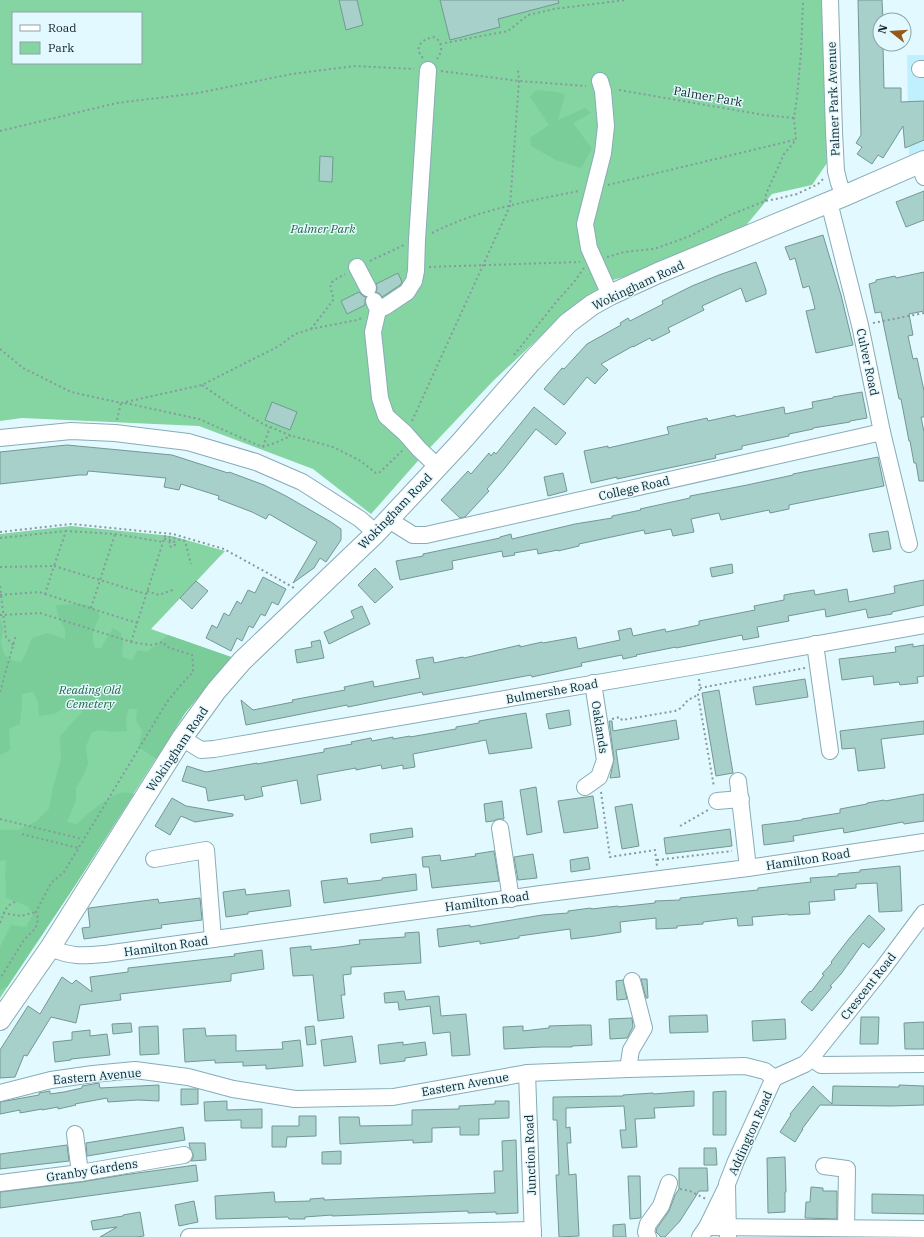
<svg xmlns="http://www.w3.org/2000/svg" width="924" height="1237" font-family="'IBM Plex Serif',serif">
  <style>
    .built { fill: #c0f0fe }
    .green { fill: #85d5a2; fill-rule: evenodd }
    .forest { fill: #7acd98 }
    .building { fill: #a8d0ca; stroke: #729893 }
    .lines { fill: none; stroke-linecap: round; stroke-linejoin: round }
    .minor-casing { stroke: #87acb6; stroke-width: 18 }
    .major-casing { stroke: #87acb6; stroke-width: 22 }
    .path { stroke: #86999e; stroke-width: 2; stroke-dasharray: 2 3; stroke-linecap: butt }
    .minor { stroke: #fff; stroke-width: 16 }
    .major { stroke: #fff; stroke-width: 20 }
    .labels { text-anchor: middle; dominant-baseline: central; stroke-width: 3; stroke-linejoin: round; paint-order: stroke }
    .street-label { font-size: 12px; fill: #122125; stroke: #e2f9ff }
    .park-label { font-size: 12px; font-style: italic; fill: #286441; stroke: #e2f9ff }
  </style>
  <rect width="100%" height="100%" fill="#e2f9ff"/>
  <path class="built" d="M907,55h17v131l-15,-30z"/>
  <g class="green">
    <path d="M0,0h822l3,115 2,48 -15,22 -40,9 -29,35 -109,45 -21,6 -25,18 -34,26 -60,56 -70,74 -53,60 -58,-45 -114,-43 -177,-8 -22,3zM13,13h128v50h-128z"/>
    <path d="M71,526l101,10 53,15 -74,78 80,28 -46,56 -109,171 -76,114v-464z"/>
  </g>
  <g class="forest">
    <path d="M536,90l22,2 7,3 -7,25 27,-12 6,5 -18,10 19,26 -11,19 -25,-8 -25,-14 -1,-8 19,-13 -19,-28z"/>
    <path d="M78,604c11,0 16,2 22,12 -6,12 -10,19 -5,32h6l12,-20 8,5 2,10 -1,14 10,3 6,-10 9,2 21,-17 63,22 -46,56 -29,46 -17,-12 3,-16 -6,-11 1,-11h-8l-3,8 1,14 -15,1 -11,-2 -9,2 -6,14 2,18 -4,10 -8,14v12l-9,22 10,2c9,-9 32,-29 44,-31 4,-1 9,0 13,1l-58,90 -69,103 -7,3v-43l11,-22 15,2 7,-13 -6,-8 -21,-8v-13l-1,-11 1,-14 -6,1v-32l3,1h15l17,-8 14,-13 4,-22 8,-27 -1,-24 22,-24 -3,-7h-12l-12,9 -16,2 -1,-14 -5,-10 -11,2v11l-2,19 -11,5 1,21 -10,5v-138l3,12 -2,14 3,11 7,6 10,2 5,-9 6,-15 16,-5 17,6v-10l-7,-13 -2,-11z"/>
  </g>
  <g class="building">
    <path d="M339,0h18l6,25 -17,5z"/>
    <path d="M440,0h118l1,3 -61,16 2,8 -50,13z"/>
    <path d="M858,0h24l1,20h-3v24h3l1,44h17v14l23,-1v39l-19,8 -2,-22 -20,32 -5,-3 -6,9 -15,-10 5,-7 -6,-4 5,-8z"/>
    <path d="M320,156l13,1 -1,25 -13,-1z"/>
    <path d="M924,191v29l-18,7 -10,-25z"/>
    <path d="M823,235l18,60 12,50 -37,8 -10,-42 9,-2 -3,-13 -3,-10 -6,2 -8,-30 -5,2 -5,-13z"/>
    <path d="M756,262l10,28v4l-20,8 -5,-14 -39,18 2,4 -36,18 2,4 -18,9 -2,-3 -17,9v-1l-32,18 7,6 -7,7 -6,7 -8,-7 -23,28 -20,-16 18,-21 2,1 23,-25 34,-19 -1,-2 8,-5 2,3 33,-17 -1,-3 30,-15 27,-11z"/>
    <path d="M924,272v39l-15,3 4,21 -5,1 5,23 4,-1 7,33v26h-3l3,15v49h-5l-3,-18h-2l-4,-22h-1l-8,-42h-2l-18,-87 -6,1 -6,-29 7,-2v-2l19,-4 1,2z"/>
    <path d="M398,273l4,9 -2,3 -18,12 -2,-3 -4,-2 1,-4 -1,-4z"/>
    <path d="M359,292l4,4 3,1 -1,3v5l-18,9 -6,-13z"/>
    <path d="M862,392l5,26 -17,3v1l-37,6v1l-24,5v2l-47,10v3l-27,6 1,3 -99,21v-2l-26,6 -7,-32 24,-5v2l61,-14 -2,-7 40,-9 1,3 27,-6 1,2 48,-10 1,7 28,-6 -1,-6 21,-4v-1z"/>
    <path d="M272,402l25,10 -7,18 -25,-10z"/>
    <path d="M534,407l32,26 -10,12 -20,-16 -31,39 -18,21 2,2 -24,26 -5,1 -19,-18 27,-29 3,3 18,-21 2,3 3,-4 2,2z"/>
    <path d="M67,445l105,10 56,18 1,-1 35,13 22,11 45,26 10,7v11l-15,22 -6,-4 -6,10 -21,15 24,-41 -48,-28 -3,5 -14,-7 -34,-13 1,-3 -38,-12 -2,6 -15,-3 2,-9 -78,-7 -1,4h-8l-79,9v-32z"/>
    <path d="M878,457l6,29 -95,19v4l-19,4 -1,-3 -48,10 -2,-7 -28,6 3,13 -21,4 -2,-7 -26,5 -1,-4 -65,14v2l-21,5v-1l-20,4 -1,-5 -23,4 1,2 -12,2 -1,-6 -50,10 1,8 -53,11 -4,-19 27,-5v-2l77,-16v-1l11,-3 1,5 63,-15 37,-6v-2l29,-6 -1,-1 50,-11v-2l57,-11 46,-10v-1z"/>
    <path d="M563,473l4,18 -19,5 -4,-19z"/>
    <path d="M888,531l3,18 -18,3 -4,-18z"/>
    <path d="M732,564l1,9 -21,4 -2,-9z"/>
    <path d="M375,568l18,19 -18,16 -17,-18z"/>
    <path d="M263,577l23,12 -8,16 -6,-3 -7,14 -4,-2 -8,14 -4,-2 -7,15 -5,-3 -6,13 -25,-13 6,-13 5,3 7,-15 5,3 8,-15 4,3 7,-14 7,3z"/>
    <path d="M924,580v25l-32,7v2l-24,4 -2,-9 -40,8 -1,-8 -37,7 1,5 -32,6 2,10 -16,3 -1,-5 -66,13v-1l-40,8 1,1 -14,3 -1,-4 -41,8 1,3 -50,11 -1,-2 -108,20 -1,-3 -74,15 -1,-2 -101,20 -5,-25 12,10 40,-8 -1,-2 53,-10 -1,-3 29,-6 1,6 46,-9 -4,-18 17,-3 1,6 29,-6 1,1 56,-13v2l22,-5 1,1 33,-6 2,12 42,-9 -2,-9 13,-3 2,8 32,-7 1,3 33,-7v-4l56,-11 -1,-4 30,-6v-5l11,-2 19,-3 1,5 32,-6 2,13 46,-9 -1,-7z"/>
    <path d="M196,581l12,10 -16,18 -12,-11z"/>
    <path d="M362,606l8,18 -41,20 -5,-12 30,-14 -3,-7z"/>
    <path d="M320,640l4,18 -27,5 -2,-13 17,-3 -1,-5z"/>
    <path d="M913,644v3l11,-2v31l-7,1 1,6 -18,2 -1,-3 -25,3 -1,-9 -31,4 -3,-21 57,-7 -1,-5z"/>
    <path d="M805,679l3,18 -52,8 -3,-18z"/>
    <path d="M719,690l14,83 -17,3 -14,-83z"/>
    <path d="M569,710l2,15 -22,4 -3,-15z"/>
    <path d="M526,713l6,35 -43,6 -3,-14 -73,14 2,13 -12,2v-4l-21,4 -1,-4 -25,5v-2l-39,7 4,25 -20,4 -4,-24 -36,7 2,9 -18,4 -1,-5 -36,6 -2,-13 -24,-7 5,-15 19,6 51,-9v1l67,-12v-3l28,-5 -1,-2 20,-4 1,3 21,-4v2l17,-3v1l46,-8v-2l23,-4v-2z"/>
    <path d="M676,720l3,19 -63,11 4,27 -10,1 4,-19 -5,-38h3l1,10z"/>
    <path d="M924,721v13l-43,5 4,29 -27,3 -3,-23 -13,1 -2,-18z"/>
    <path d="M536,787l6,45 -15,3 -7,-45z"/>
    <path d="M924,794v27l-20,3 -1,-2 -59,11 -1,-5 -50,8 1,5 -30,4 -2,-20 40,-5v-1l38,-6v-4l27,-5v-1l17,-3 1,1z"/>
    <path d="M593,796l5,32 -34,5 -6,-32z"/>
    <path d="M172,798l14,8 47,8v2l-38,6 -14,-6 -11,19 -15,-9z"/>
    <path d="M502,801l2,18h-6l-5,2 -7,1 -2,-18z"/>
    <path d="M632,804l7,42 -17,3 -7,-42z"/>
    <path d="M412,828l1,9 -42,6 -1,-9z"/>
    <path d="M730,829l2,17 -66,8 -2,-16z"/>
    <path d="M494,851l5,30 -67,7 -3,-21h-6l-1,-10 18,-2 1,6 35,-5 -1,-2z"/>
    <path d="M533,854l4,24 -19,2 -4,-23z"/>
    <path d="M588,857l2,12 -19,3 -1,-12z"/>
    <path d="M900,866l2,45 -23,1 -2,-29 -21,1v4l-22,2 1,10 -26,2 1,12 -22,1v-1l-36,3 1,8 -15,1 -1,-8 -34,4v2l-26,2v2l-21,1v-11l-36,4 1,10 -26,4 -24,3 -1,-10 -51,7v2l-39,6v-3l-41,6 -2,-18 33,-4v2l72,-12 26,-2v-2l23,-3v1l27,-3v1l37,-4v-2l25,-1v-2l78,-8v-2l53,-6 -1,-4 28,-2v-2l22,-2v-2z"/>
    <path d="M416,874l1,16 -93,13 -3,-22 26,-3 1,6 34,-4v-2z"/>
    <path d="M245,889l1,6 43,-5 2,16 -43,6v2l-22,3 -3,-25z"/>
    <path d="M200,898l2,22 -41,5 1,3 -78,11 -2,-11 8,-1 -2,-18 1,-1 69,-9 1,4z"/>
    <path d="M869,915l16,14 -16,19 -6,-5 -22,31 -11,12 2,1 -20,24 -11,-9 9,-11 1,1 13,-17 -2,-1 10,-11 -1,-1 17,-22z"/>
    <path d="M419,932l2,31 -70,4v7l-8,1 2,20h-4l3,23 -26,3 -5,-46 -20,1 -3,-28 21,-2v4l28,-3 21,-3 -1,-4 46,-3v-4z"/>
    <path d="M262,950l2,19 -33,5v7l-111,13 1,6 -41,5 -4,18 -25,-6 -24,39 -3,-1 -9,22 -15,1v-28l28,-44 12,8 22,-37 10,7 4,-4 16,12 -2,-15 38,-5v-4l107,-12 -1,-2z"/>
    <path d="M641,979h6l1,19h-2z"/>
    <path d="M623,980l4,19 -10,1 -1,-19z"/>
    <path d="M404,991l2,9 33,-4 2,20 25,-2 4,41 -18,1 -2,-24 -17,2 -3,-28 -31,4 -1,-8 -13,1 -1,-10z"/>
    <path d="M707,1015l1,17 -38,1 -1,-17z"/>
    <path d="M861,1017h18l-1,27h-18z"/>
    <path d="M632,1018l1,9 -6,11 -17,1 -1,-20z"/>
    <path d="M785,1019l1,20 -33,2 -1,-20z"/>
    <path d="M924,1022v27h-19l-1,-26z"/>
    <path d="M131,1023l1,9 -19,2 -1,-10z"/>
    <path d="M580,1025h11l1,20 -20,1v1h-30l-38,2 -1,-22 20,-1v5l26,-3v-2z"/>
    <path d="M158,1026l1,28 -19,1 -1,-28z"/>
    <path d="M314,1026l2,18 -9,1 -2,-18z"/>
    <path d="M205,1028l1,8 30,-1v16l47,-2 -1,-7 18,-2 3,26 -37,3v-4l-23,1v-4l-28,1v-3l-30,2 -2,-33z"/>
    <path d="M90,1030v6l17,-2 3,21 -39,4v1l-16,2 -2,-20 19,-2v-8z"/>
    <path d="M352,1036l4,26 -32,4 -3,-26z"/>
    <path d="M403,1042v3l22,-3 2,13 -22,3v3l-25,3 -2,-19z"/>
    <path d="M99,1083l1,5 59,-3v16l-21,-1 -30,2 -1,-4 -32,6 1,1 -18,4v-2l-16,3v-1l-22,4v-3l-20,4v-12l39,-7v-2l11,-2v3l14,-2 18,-4v-2z"/>
    <path d="M899,1085l25,1v19l-33,1 -71,-1 -18,24h1l-8,13 -15,-10 11,-17 -1,-1 23,-28 19,18 1,-18 66,1z"/>
    <path d="M181,1089h17v15l-17,1z"/>
    <path d="M694,1091v15l-40,2 1,10 -20,1 2,28 -15,1 -2,-18h6l-2,-24 -58,2v20l4,-1 1,16h-4l2,32 7,-1 3,62 -20,1 -3,-62h3l-1,-28 -1,-27h-4v-23l70,-1v-1l30,-2v1z"/>
    <path d="M726,1091v44h-13v-43z"/>
    <path d="M227,1101v9l35,-1v19h-21v-8l-36,1 -1,-19z"/>
    <path d="M495,1101h14v17l-30,1v16h-19v-8l-28,1v14l-19,1v-3l-73,4 -1,-27h20l1,9 52,-1v-15l47,-1v-3l36,-2z"/>
    <path d="M299,1116h17v20l-29,1 -1,10h-14v-21h27z"/>
    <path d="M183,1127l2,13 -98,16 -1,-13z"/>
    <path d="M516,1140l2,73 -22,1v-2l-28,1v-2l-136,5v-1l-27,2v2h-16l-1,-2 -72,2 -1,-23 59,-4 1,10 35,-1v-2l14,-1v2l171,-7 -1,-22h9l-1,-30z"/>
    <path d="M189,1143h16l1,17 -15,1 2,-3v-4l-3,-6z"/>
    <path d="M67,1145l2,16 -69,8v-15z"/>
    <path d="M704,1148h12l1,17h-13z"/>
    <path d="M341,1151v13h-19v-12z"/>
    <path d="M785,1157l1,35h-1v20l-17,1 -1,-55z"/>
    <path d="M196,1165l2,16 -198,27v-16l81,-10 42,-7z"/>
    <path d="M679,1168h28l1,23h-9l-19,30 -15,16h-4l-5,-5 1,-4 12,-17 6,-16 4,-6z"/>
    <path d="M628,1176h12l1,41 -1,1 -10,1z"/>
    <path d="M811,1187l12,1v3h14v28l-32,-1 1,-16h4z"/>
    <path d="M872,1194l52,1v19l-52,-1z"/>
    <path d="M194,1201l4,21 -19,4 -4,-21z"/>
    <path d="M140,1212l4,24 -8,1h-36l17,-10 -24,3 -2,-9 32,-5v-1z"/>
    <path d="M625,1224l1,13h-13v-12z"/>
  </g>
  <g class="lines">
    <defs>
      <g id="minor">
        <path d="M830,0l4,132 2,39 3,12 5,13"/>
        <path d="M920,69h4"/>
        <path d="M600,81l3,10 3,35 -3,27 -18,71 4,24 21,47"/>
        <path d="M919,163l5,14"/>
        <path d="M829,202l31,123 22,107 27,112"/>
        <path d="M357,267l11,21"/>
        <path d="M374,301l4,9 -5,22 7,66 6,18 19,17 14,16 19,18"/>
        <path d="M378,310l8,-4 21,-14 7,-11 2,-10 1,-31 11,-170"/>
        <path d="M0,438l71,-7 44,2 73,9 68,20 46,20 58,37 16,14"/>
        <path d="M389,520l24,15h13l456,-103"/>
        <path d="M815,644l15,107"/>
        <path d="M182,738l19,12 13,-1 482,-83 228,-41"/>
        <path d="M738,781l10,87"/>
        <path d="M585,787l14,-10 6,-17 -12,-77"/>
        <path d="M717,801l24,-2"/>
        <path d="M500,828l11,71"/>
        <path d="M154,859l52,-9 7,89"/>
        <path d="M50,948c22,9 32,8 55,6l436,-60 207,-26 176,-26"/>
        <path d="M811,1058l10,7 103,-1"/>
        <path d="M628,1069l3,-19 13,-22 -12,-47"/>
        <path d="M527,1073l6,164"/>
        <path d="M774,1078l31,-14 6,-6 72,-90 41,-55"/>
        <path d="M0,1093l51,-13 42,-6 42,-4 53,7 45,12 62,10 98,-2 134,-24 101,-4 117,-3 20,5 9,7"/>
        <path d="M75,1134l5,39"/>
        <path d="M824,1166l23,3 -1,59"/>
        <path d="M0,1183l80,-10 104,-18"/>
        <path d="M707,1227l217,2"/>
        <path d="M189,1237l344,-7"/>
        <path d="M648,1237l-2,-5 2,-8 13,-18 8,-23"/>
        <path d="M700,1237l7,-10 19,-39"/>
        <path d="M728,1237l-1,-53 9,-23 38,-83"/>
      </g>
      <path id="major" d="M0,1020l50,-72 132,-210 34,-47 26,-30 134,-128 84,-90 71,-81 37,-39 24,-18 18,-10 48,-22 186,-77 80,-35"/>
    </defs>
    <use href="#minor" class="minor-casing"/>
    <use href="#major" class="major-casing"/>
    <g class="path">
      <path d="M445,43l63,-12 20,-16 26,-6 72,-9"/>
      <path d="M423,58c-10,-11 -1,-19 11,-21 9,5 9,14 3,22"/>
      <path d="M441,71l78,10 67,5"/>
      <path d="M619,90l145,25 30,3"/>
      <path d="M0,131l117,-28 81,-10 94,-19 63,-8 59,3"/>
      <path d="M608,185l186,-45"/>
      <path d="M765,201l1,-7 18,-40 12,-14 -2,-22 3,-21 4,-44 2,-53"/>
      <path d="M432,233c45,-23 97,-32 147,-42"/>
      <path d="M607,257l17,-5 30,-3 17,-6 19,-7 40,-21 35,-14 11,-2 21,-5 21,-10 6,-6"/>
      <path d="M370,261l34,-16"/>
      <path d="M429,267l151,-5"/>
      <path d="M873,323l51,-10"/>
      <path d="M311,329l23,-30c-6,-17 -5,-16 11,-25"/>
      <path d="M0,349l23,19 48,24 50,11 81,-18 77,-39 16,-12 16,-5 46,-9 5,-2"/>
      <path d="M514,355l43,-54 17,-19 10,-14"/>
      <path d="M202,385l29,20 32,19 26,11 44,12 26,13 17,13h3l24,-23"/>
      <path d="M125,403l74,16 63,28 10,-3 19,-8"/>
      <path d="M117,420l4,-17"/>
      <path d="M412,421l98,-215 9,-125 -1,-11"/>
      <path d="M263,447l7,-20"/>
      <path d="M0,532l71,-8 102,10 51,15 49,27 23,13"/>
      <path d="M0,538l66,-7"/>
      <path d="M164,539l9,2"/>
      <circle cx="172" cy="544" r="3"/>
      <path d="M0,567l54,-1 12,-35 49,3 48,8"/>
      <path d="M0,586l6,51 8,9"/>
      <path d="M147,591l12,4 16,-6"/>
      <path d="M45,594l92,29"/>
      <path d="M0,595l39,-3 6,2 9,-28 92,28"/>
      <path d="M91,608l24,-74"/>
      <path d="M0,615l40,-2 91,29 20,3 12,-3 4,5 25,8 1,8v9l-13,14 -13,16 -103,170 -13,11 -15,29 2,6 -1,6 -2,5 -11,11 -24,39"/>
      <path d="M131,642l34,-106 20,5 6,23"/>
      <path d="M699,679l1,9 -2,7 16,92"/>
      <path d="M700,688l105,-20"/>
      <path d="M0,692l16,-57"/>
      <path d="M612,719l8,-2 2,3 53,-9 6,-3 7,-8 10,-5"/>
      <path d="M601,792l9,65 45,-7 2,16"/>
      <path d="M0,819l82,20"/>
      <path d="M680,826l28,-16"/>
      <path d="M22,834l56,14"/>
      <path d="M657,860l75,-9"/>
      <path d="M3,913l18,3 15,-4"/>
      <path d="M0,923c5,-11 4,-17 17,-22"/>
      <path d="M680,1189l10,2 16,8"/>
    </g>
    <use href="#minor" class="minor"/>
    <use href="#major" class="major"/>
  </g>
  <g class="labels">
    <g class="street-label">
      <text transform="translate(708 96) rotate(10)">Palmer Park</text>
      <text transform="translate(833 99) rotate(-92)">Palmer Park Avenue</text>
      <text transform="translate(638 285) rotate(-25)">Wokingham Road</text>
      <text transform="translate(868 362) rotate(78)">Culver Road</text>
      <text transform="translate(634 488) rotate(-13)">College Road</text>
      <text transform="translate(395 511) rotate(-46)">Wokingham Road</text>
      <text transform="translate(552 691) rotate(-10)">Bulmershe Road</text>
      <text transform="translate(600 727) rotate(81)">Oaklands</text>
      <text transform="translate(177 749) rotate(-56)">Wokingham Road</text>
      <text transform="translate(808 859) rotate(-9)">Hamilton Road</text>
      <text transform="translate(487 901) rotate(-8)">Hamilton Road</text>
      <text transform="translate(166 946) rotate(-8)">Hamilton Road</text>
      <text transform="translate(868 986) rotate(-52)">Crescent Road</text>
      <text transform="translate(97 1076) rotate(-5)">Eastern Avenue</text>
      <text transform="translate(465 1084) rotate(-10)">Eastern Avenue</text>
      <text transform="translate(750 1133) rotate(-66)">Addington Road</text>
      <text transform="translate(530 1155) rotate(-92)">Junction Road</text>
      <text transform="translate(92 1170) rotate(-9)">Granby Gardens</text>
    </g>
    <g class="park-label">
      <text x="323" y="228">Palmer Park</text>
      <text x="90" y="689">Reading Old<tspan x="90" dy="14">Cemetery</tspan></text>
    </g>
  </g>
  <rect x="12" y="12" width="130" height="52" fill="#e2f9ff" stroke="#8fa3a8"/>
  <rect x="20" y="25" width="20" height="6" fill="#ffffff" stroke="#8fa3a8"/>
  <text x="48" y="32" font-size="12" fill="#122125">Road</text>
  <rect x="20" y="42" width="20" height="12" fill="#85d5a2" stroke="#8fa3a8"/>
  <text x="48" y="52" font-size="12" fill="#122125">Park</text>
  <g transform="translate(892 32) rotate(287)"><circle r="19" fill="#e2f9ff" stroke="#8fa3a8"/>
  <path d="M0-3L7 15L0 10L-7 15Z" fill="#955919"/>
  <text y="-6" font-size="11" font-weight="bold" text-anchor="middle" fill="#122125">N</text>
  </g>
</svg>
